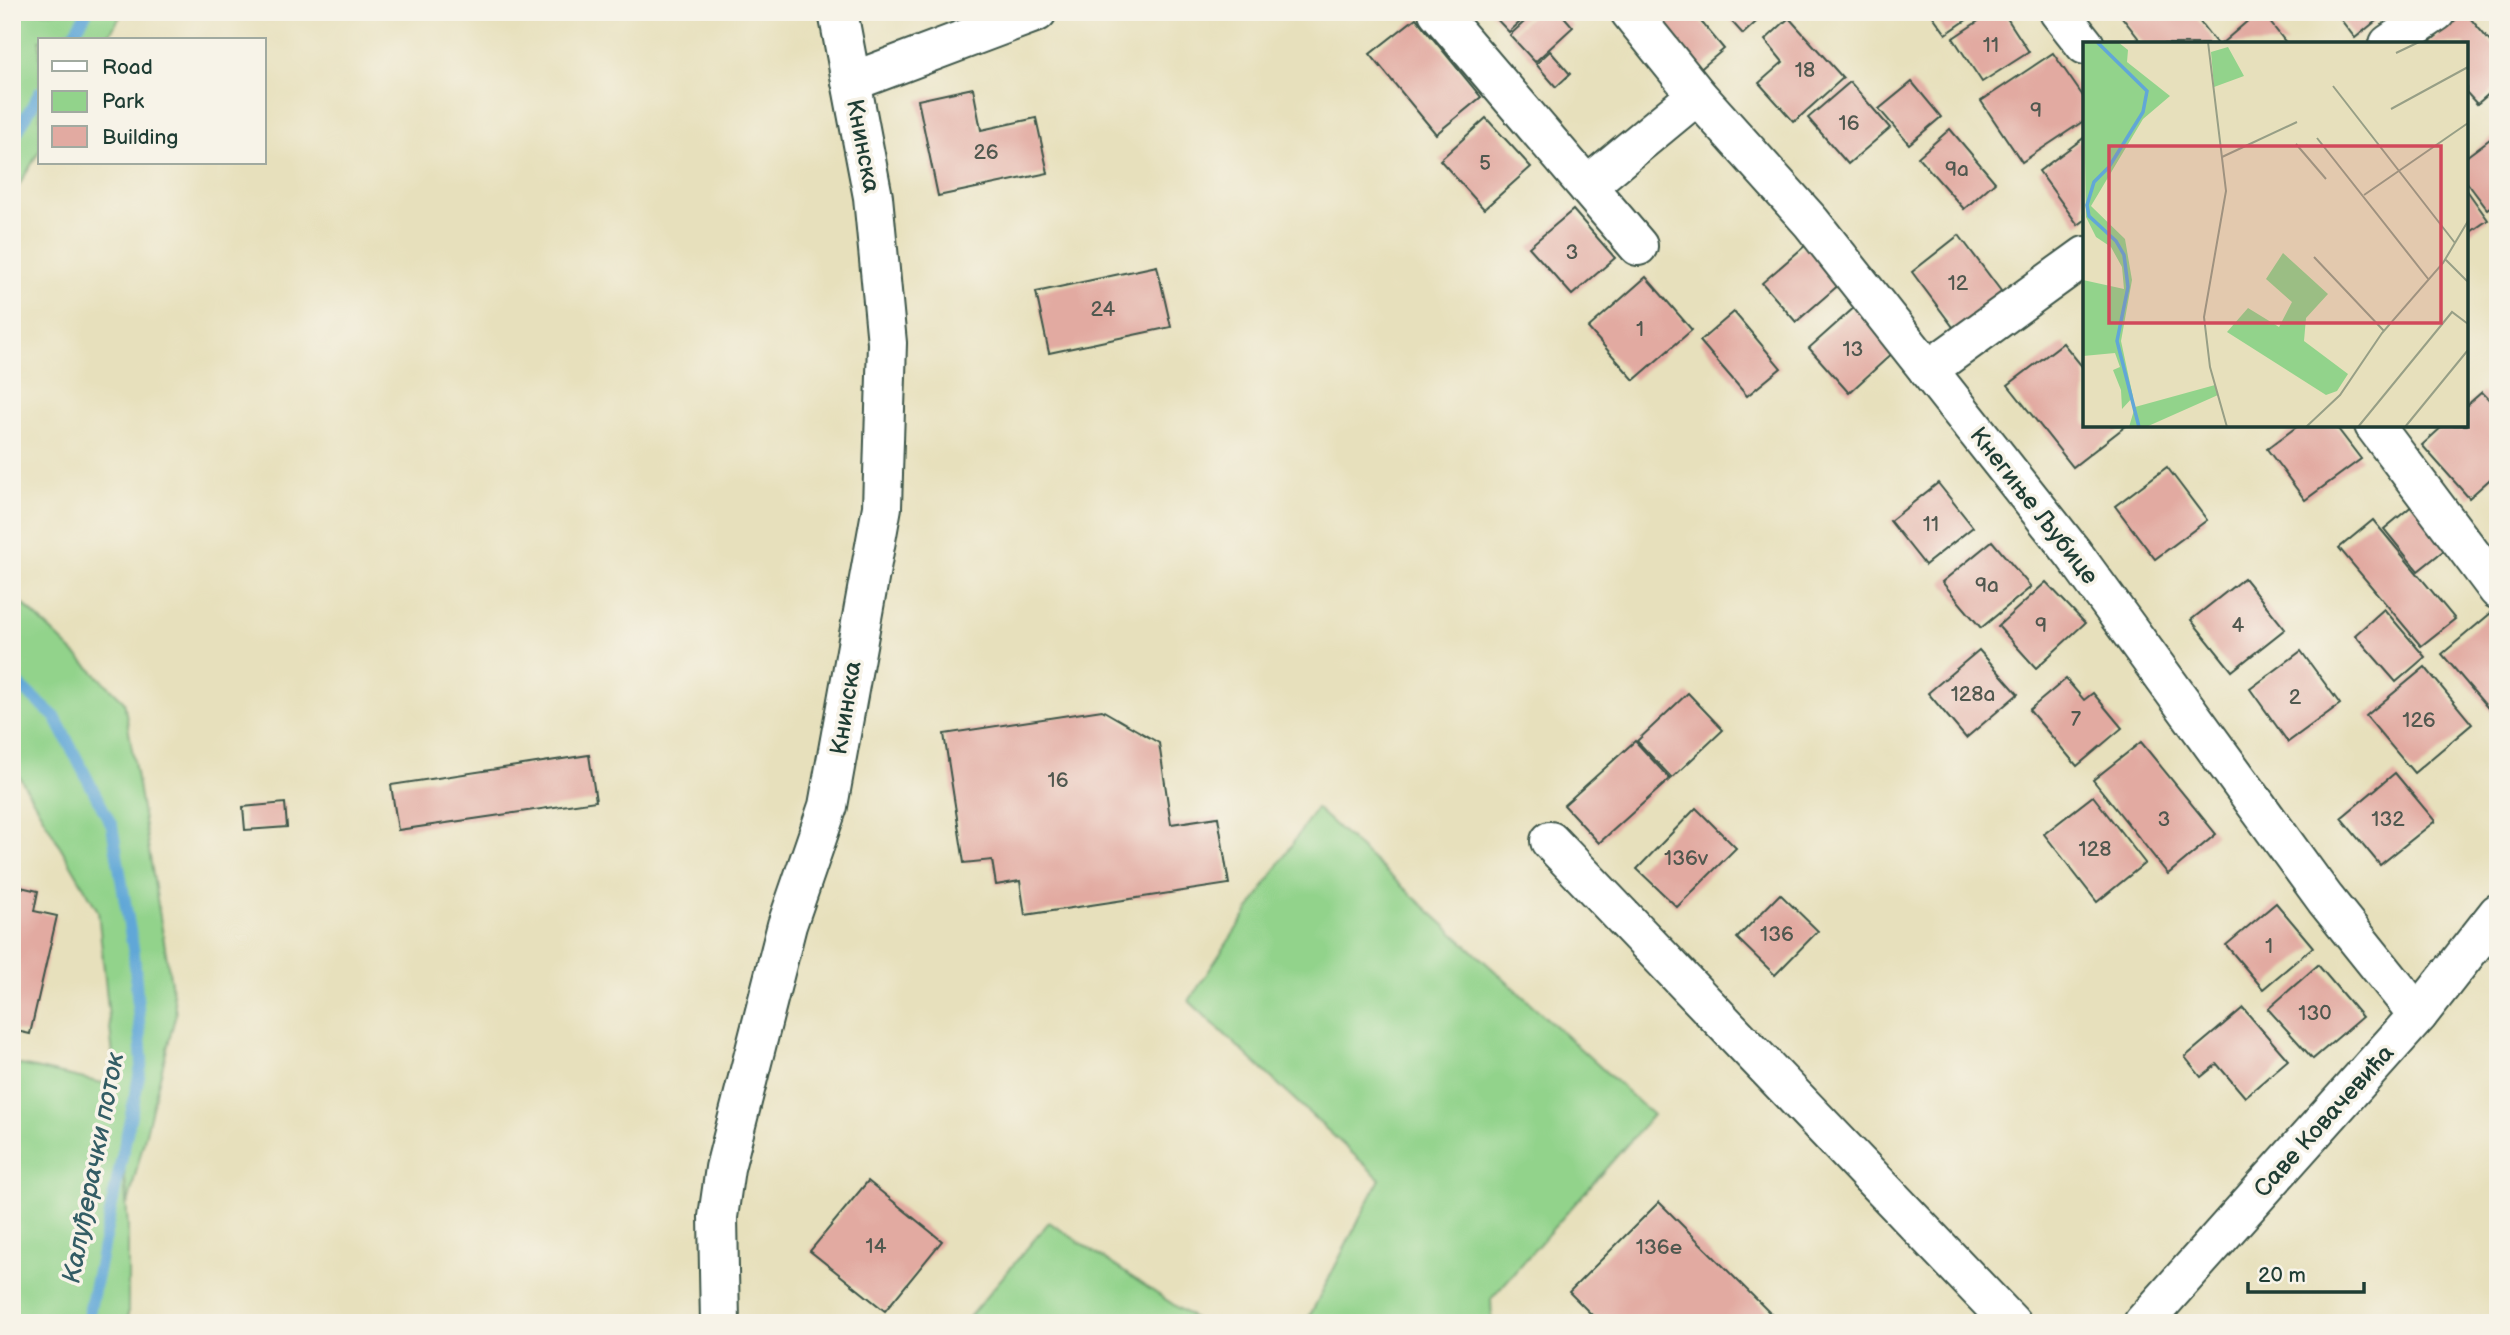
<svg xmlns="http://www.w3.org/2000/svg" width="2510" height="1335" font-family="'Balsamiq Sans',sans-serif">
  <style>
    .green { fill: #92d38b; stroke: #588860; stroke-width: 2 }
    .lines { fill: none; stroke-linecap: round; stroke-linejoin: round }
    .stream { stroke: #61a7d7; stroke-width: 12 }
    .building { fill: #e2aaa1 }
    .minor-casing { stroke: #3d5548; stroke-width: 42 }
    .minor { stroke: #fff; stroke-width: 38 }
    .labels { text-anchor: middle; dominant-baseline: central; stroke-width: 7; stroke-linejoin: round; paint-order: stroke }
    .number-label { font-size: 21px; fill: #50584f }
    .street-label { font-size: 24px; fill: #1f3d34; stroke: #f7f3e8 }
    .water-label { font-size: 26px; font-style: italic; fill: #335d65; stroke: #f7f3e8 }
    .inset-river { fill: none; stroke: #61a7d7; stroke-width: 3.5 }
    .inset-road { fill: none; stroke: #979f86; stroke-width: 2 }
    .view { fill: #d1495b; fill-opacity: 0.15; stroke: #d1495b; stroke-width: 3.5 }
    .inset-edge { fill: none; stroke: #1f3d34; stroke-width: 3.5 }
  </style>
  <rect width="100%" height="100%" fill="#f7f3e8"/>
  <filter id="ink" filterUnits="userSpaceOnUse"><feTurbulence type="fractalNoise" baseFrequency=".0143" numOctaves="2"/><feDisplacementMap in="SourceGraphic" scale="14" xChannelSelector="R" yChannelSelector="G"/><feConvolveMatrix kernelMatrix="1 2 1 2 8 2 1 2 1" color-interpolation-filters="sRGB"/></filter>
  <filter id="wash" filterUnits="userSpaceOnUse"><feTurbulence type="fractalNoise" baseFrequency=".00686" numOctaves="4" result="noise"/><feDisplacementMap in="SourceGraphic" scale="28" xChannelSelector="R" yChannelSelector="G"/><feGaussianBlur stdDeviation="1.57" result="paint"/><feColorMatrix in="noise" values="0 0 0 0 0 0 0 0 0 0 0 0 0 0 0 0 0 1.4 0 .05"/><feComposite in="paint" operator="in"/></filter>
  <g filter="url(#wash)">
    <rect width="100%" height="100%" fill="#e7e0bc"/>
    <g class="green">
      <path d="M12,12h111l-17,28h-66v110l-28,47z"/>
      <path d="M12,593l112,108 52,312 -48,191 -6,-52 6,74v97h-116v-260l104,23 -18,-175 -86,-147z"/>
      <path d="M1316,808l337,307 -162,184 1,24h-186l74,-144 -191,-178z"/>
      <path d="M1049,1222l152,101h-237z"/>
    </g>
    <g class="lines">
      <g class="stream">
        <path d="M70,40l17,-28"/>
        <path d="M12,141l28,-49"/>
        <path d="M12,679l43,38 57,109 22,128 8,108 -55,261"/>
      </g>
    </g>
    <g id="blocks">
      <g class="building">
        <path d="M1490,12h41l-22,20z"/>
        <path d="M1535,12h25l13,15 -38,35 -25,-27z"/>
        <path d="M1649,12h44l31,37 -27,23z"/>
        <path d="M1723,12h44l-24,22z"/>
        <path d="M1930,12h48l-32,22z"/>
        <path d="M1992,12h11l26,40 -47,30 -29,-44z"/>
        <path d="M2118,12h74l25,32h-74z"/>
        <path d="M2258,12h4l25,32h-66z"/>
        <path d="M2335,12h52l-32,26z"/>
        <path d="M2465,12l33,39v35l-21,18 -11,-12v-48h-39z"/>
        <path d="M1416,18l65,79 -45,37 -66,-80z"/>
        <path d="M1789,18l54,60 -49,44 -35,-39 24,-21 -18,-22z"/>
        <path d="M1550,51l20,23 -14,13 -20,-23z"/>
        <path d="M2053,53l32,46v21l-63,42 -41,-61z"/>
        <path d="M1850,82l40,46 -42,36 -40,-46z"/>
        <path d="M1912,82l29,35 -32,27 -30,-35z"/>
        <path d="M973,88l8,42 55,-12 12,55 -110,23 -20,-96z"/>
        <path d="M1486,118l45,49 -47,42 -44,-49z"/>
        <path d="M1950,129l45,53 -31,27 -46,-52z"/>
        <path d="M2498,133v68l-11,8 -21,-28v-24z"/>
        <path d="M2085,137v83l-7,5 -39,-54z"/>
        <path d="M2466,189l22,31 -22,15z"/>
        <path d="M1573,210l42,48 -43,37 -43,-48z"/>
        <path d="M1959,235l45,60 -48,36 -44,-59z"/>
        <path d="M1807,244l34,39 -45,39 -34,-39z"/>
        <path d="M1157,266l14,61 -122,26 -13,-61z"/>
        <path d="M1646,277l46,53 -58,50 -46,-52z"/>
        <path d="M1856,306l40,44 -47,43 -40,-45z"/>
        <path d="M1734,312l47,56 -34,28 -47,-55z"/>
        <path d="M2063,343l22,27v55h42l-54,42 -65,-82z"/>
        <path d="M2482,392l16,17v63l-29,26 -47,-53 22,-20h22v-19z"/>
        <path d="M2299,425h36l26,34 -56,41 -38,-51z"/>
        <path d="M2167,467l40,53 -52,39 -40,-53z"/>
        <path d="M1938,483l35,44 -48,38 -35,-44z"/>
        <path d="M2419,500l34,43 -35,28 -34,-42z"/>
        <path d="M2373,520l82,99 -34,27 -82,-98z"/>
        <path d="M1992,541l39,46 -50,41 -39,-46z"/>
        <path d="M2244,578l41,51 -53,42 -41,-51z"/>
        <path d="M2046,582l39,41 -49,45 -38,-42z"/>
        <path d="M2384,609l41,48 -29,25 -41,-47z"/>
        <path d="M2491,613l7,8v99l-56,-66z"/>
        <path d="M1979,650l39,44 -52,44 -38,-45z"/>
        <path d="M2301,651l39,53 -52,38 -38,-53z"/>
        <path d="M2425,667l47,57 -58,49 -48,-57z"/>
        <path d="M2066,679l18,21 9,-7 29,35 -45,38 -48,-56z"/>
        <path d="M1688,693l35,37 -51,48 -35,-37z"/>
        <path d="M1102,710l57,33 12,81 47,-7 11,67 -204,31 -5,-34 -24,4 -4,-25 -28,3 -20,-129z"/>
        <path d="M1635,741l35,38 -71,64 -35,-38z"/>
        <path d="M2141,742l75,92 -48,40 -75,-94z"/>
        <path d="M589,755l7,46 -198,29 -7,-45z"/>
        <path d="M2395,773l40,48 -55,44 -39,-47z"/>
        <path d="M2093,796l52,67 -48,39 -53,-68z"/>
        <path d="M285,803l2,24 -42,3 -2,-23z"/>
        <path d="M1696,808l40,40 -59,59 -40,-38z"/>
        <path d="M12,885l26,6 -4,20 23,5 -27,118 -18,-4z"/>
        <path d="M1780,894l38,37 -43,44 -38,-37z"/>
        <path d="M2276,903l37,44 -50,42 -37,-44z"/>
        <path d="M2318,965l44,52 -49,42 -45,-50z"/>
        <path d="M2243,1008l45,52 -43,37 -28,-33 -16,13 -16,-20z"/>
        <path d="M868,1181l74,60 -57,70 -75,-60z"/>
        <path d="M1659,1202l121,121h-180l-31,-31z"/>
      </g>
    </g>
  </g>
  <g filter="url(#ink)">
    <use href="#blocks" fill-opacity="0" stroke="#3d5548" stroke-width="2"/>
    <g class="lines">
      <defs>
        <g id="minor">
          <path d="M1438,12l200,234"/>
          <path d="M1630,12l67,83 114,127 262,331 252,346 93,116"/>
          <path d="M2059,12l26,33"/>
          <path d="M2389,44l47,-32"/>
          <path d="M851,82l186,-70"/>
          <path d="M1587,186l110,-91"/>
          <path d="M1928,370l157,-114"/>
          <path d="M2374,425l124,165"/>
          <path d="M1550,841l461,482"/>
          <path d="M720,1323l-2,-106 7,-49 62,-243 41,-119 54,-299 5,-164 -14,-146 -35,-185"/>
          <path d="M2143,1323l275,-308 80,-102"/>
        </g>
      </defs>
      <use href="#minor" class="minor-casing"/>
      <use href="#minor" class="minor"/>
    </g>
  </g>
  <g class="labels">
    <g class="number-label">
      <text x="1991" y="45">11</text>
      <text x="1805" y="70">18</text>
      <text x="2036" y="110">9</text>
      <text x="1849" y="123">16</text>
      <text x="986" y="152">26</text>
      <text x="1485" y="163">5</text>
      <text x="1957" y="169">9a</text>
      <text x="1572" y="252">3</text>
      <text x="1958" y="283">12</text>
      <text x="1103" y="309">24</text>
      <text x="1640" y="329">1</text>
      <text x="1853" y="349">13</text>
      <text x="1931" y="524">11</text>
      <text x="1987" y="585">9a</text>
      <text x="2041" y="625">9</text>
      <text x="2238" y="625">4</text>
      <text x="1973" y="694">128a</text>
      <text x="2295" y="697">2</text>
      <text x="2076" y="719">7</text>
      <text x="2419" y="720">126</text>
      <text x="1058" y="780">16</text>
      <text x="2164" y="819">3</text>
      <text x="2388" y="819">132</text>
      <text x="2095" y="849">128</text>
      <text x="1686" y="858">136v</text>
      <text x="1777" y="934">136</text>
      <text x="2269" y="946">1</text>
      <text x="2315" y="1013">130</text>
      <text x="876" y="1246">14</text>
      <text x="1659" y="1247">136e</text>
    </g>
    <g class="street-label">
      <text transform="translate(863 146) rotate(79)">Книнска</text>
      <text transform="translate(2034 506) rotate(52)">Кнегиње Љубице</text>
      <text transform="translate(846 708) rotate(-81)">Книнска</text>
      <text transform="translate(2324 1121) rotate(-48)">Саве Ковачевића</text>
    </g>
    <g class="water-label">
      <text transform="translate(94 1168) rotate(-79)">Калуђерачки поток</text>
    </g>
  </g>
  <g transform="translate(2083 42)">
    <rect width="385" height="385" fill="#e7e0bc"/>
    <path d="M0,0h35l10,8 -1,12 43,34 -27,23 -52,87 34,33 7,41 -11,61 12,56 -11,12 -1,-19 -8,-20 7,-3 -5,-14 -32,3v-76l41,9 -2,-22 -11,-20 -15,-10 -10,-20zM145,5l16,29 -30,11 -3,-35zM200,211l45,41 -22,24 -2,23 44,33 -11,17 -11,4 -99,-63 21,-24 31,19 13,-25 -26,-23zM132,343l3,10 -72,32h-17l6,-20z" fill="#92d38b"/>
    <path class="inset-river" d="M14,0l50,49 -4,21 -34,55 -15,15 -7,23 2,11 27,25 8,14 4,32 -11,54 22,86"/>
    <path class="inset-road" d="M125,0l18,149 -22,126 6,50 17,60M313,11l23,-11M250,44l122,157M308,67l77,-42M234,96l112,142M213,102l30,35M139,115l75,-35M281,153l104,-72M231,215l70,74M362,217l23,23M223,385l34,-32 42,-62 61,-70 25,-42M275,385l94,-115 16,12M322,385l63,-77"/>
    <path class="view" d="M26,104h332v177h-332z"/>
    <rect width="385" height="385" class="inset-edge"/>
  </g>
  <rect width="2510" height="1335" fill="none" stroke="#f7f3e8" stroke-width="42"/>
  <rect x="38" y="38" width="228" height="126" fill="#f7f3e8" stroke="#a1aaa0" stroke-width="2"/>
  <rect x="52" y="61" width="35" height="10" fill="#ffffff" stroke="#a1aaa0" stroke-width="2"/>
  <text x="102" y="74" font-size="21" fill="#1f3d34">Road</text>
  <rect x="52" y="91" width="35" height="21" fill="#92d38b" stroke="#a1aaa0" stroke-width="2"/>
  <text x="102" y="108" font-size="21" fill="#1f3d34">Park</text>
  <rect x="52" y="126" width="35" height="21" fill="#e2aaa1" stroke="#a1aaa0" stroke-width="2"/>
  <text x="102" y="144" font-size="21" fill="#1f3d34">Building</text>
  <path d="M2248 1282v10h116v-10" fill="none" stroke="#1f3d34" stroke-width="3.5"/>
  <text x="2258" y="1282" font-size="21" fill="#1f3d34" stroke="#f7f3e8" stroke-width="5" paint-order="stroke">20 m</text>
</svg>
